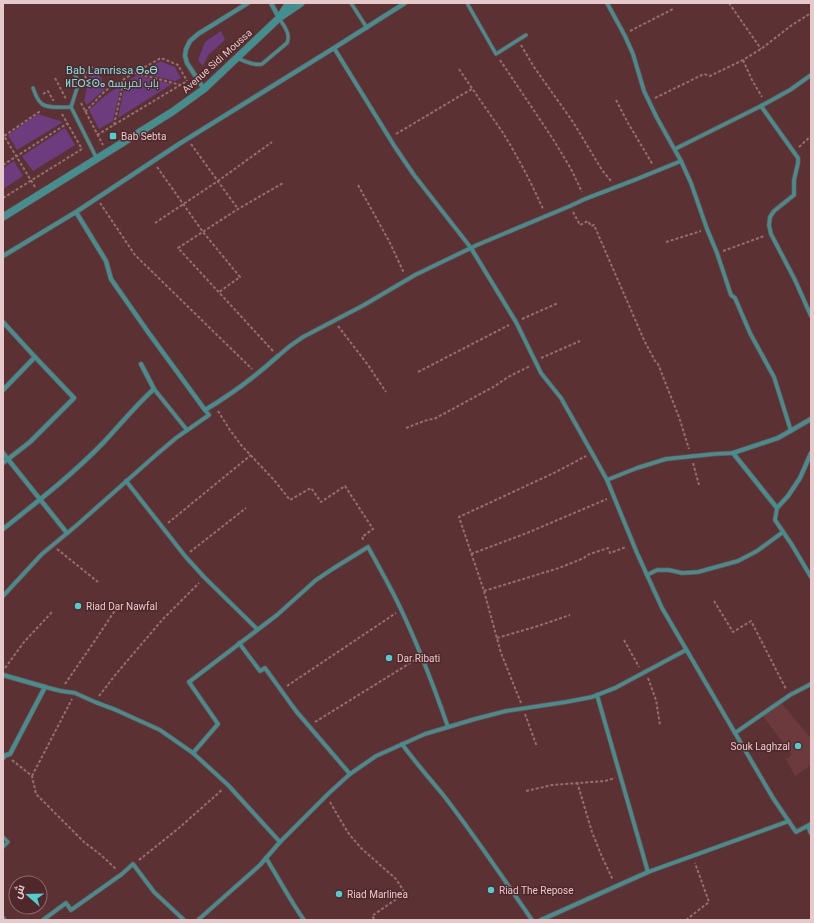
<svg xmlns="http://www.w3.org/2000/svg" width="814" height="923" font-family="Roboto,Cairo,'Noto Sans Tifinagh',sans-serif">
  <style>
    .built { fill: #6c3a3d }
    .green { fill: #6d3c7f }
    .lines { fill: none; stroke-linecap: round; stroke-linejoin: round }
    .service-casing { stroke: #785052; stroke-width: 4.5 }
    .pedestrian-casing { stroke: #785052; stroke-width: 5 }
    .minor-casing { stroke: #785052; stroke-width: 5.5 }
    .tertiary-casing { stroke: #785052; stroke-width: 8 }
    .path { stroke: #946f71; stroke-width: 2; stroke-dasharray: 3 2; stroke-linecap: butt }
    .service { stroke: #428f90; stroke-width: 3 }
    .pedestrian { stroke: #428f90; stroke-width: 3.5 }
    .minor { stroke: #428f90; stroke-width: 4 }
    .tertiary { stroke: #428f90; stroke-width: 7 }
    .poi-dot { fill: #52cdce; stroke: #50272a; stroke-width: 1.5 }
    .labels { text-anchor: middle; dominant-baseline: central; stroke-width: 3; stroke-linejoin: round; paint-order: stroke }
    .street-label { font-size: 10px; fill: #e6cacb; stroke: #50272a }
    .poi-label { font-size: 10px; fill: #e6cacb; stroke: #50272a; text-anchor: start }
    .neighbourhood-label { font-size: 11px; fill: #7ae6e7; stroke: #50272a }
  </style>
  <rect width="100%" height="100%" fill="#5c3134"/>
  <path class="built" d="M782,704l27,32 2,-1v30l-16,11 -9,-17 6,-4 -29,-39z"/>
  <g class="green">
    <path d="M221,31l4,9 -17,15 -5,11 -5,-6 7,-18z"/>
    <path d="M160,61l15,6 6,11 -6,3 -33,-8z"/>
    <path d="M96,69l10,19 -19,17 -3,-4 6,-27z"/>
    <path d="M137,75l35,9 -54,34 7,-35z"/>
    <path d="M121,85l-8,36 -14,8 -10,-19 17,-15z"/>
    <path d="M38,114l25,8 -46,28 -9,-15z"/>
    <path d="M65,128l10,17 -42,26 -11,-15z"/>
    <path d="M14,161l9,15 -20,13v-21z"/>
  </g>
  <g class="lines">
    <defs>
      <g id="service">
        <path d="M351,3l16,25"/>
        <path d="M467,3l29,51 30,-19"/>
        <path d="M237,58c8,3 16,8 25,6l25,-21c4,-9 -3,-17 -8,-25"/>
        <path d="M73,70l5,11v4l-7,22 26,52"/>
        <path d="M33,88c2,5 4,12 8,15 5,6 22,4 30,4"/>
        <path d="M3,837l5,5 -5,5"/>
      </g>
      <g id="pedestrian">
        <path d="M607,3l18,33 8,18 11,37 13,27 24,43 10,22 16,46 10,24 14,42 4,3 15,35 24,44 17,54"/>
        <path d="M334,48l61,99 19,28 57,73 45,74 25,51 20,25 31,55 15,27"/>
        <path d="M761,106l37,52v5l-4,17v15l-20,16 -4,6 -1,8 2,9 24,46 16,36"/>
        <path d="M675,149l86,-43 29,-16 21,-15"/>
        <path d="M278,356l12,-10 13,-9 61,-32 51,-30 62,-30 93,-39 15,-7 52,-20 44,-18"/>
        <path d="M154,389l33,41"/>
        <path d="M733,453l-19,1 -48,5 -29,9 -30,12 30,73 25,55 111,190 23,34 15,-8"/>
        <path d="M126,481l59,75 19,21 53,52"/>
        <path d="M777,508l-2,12 17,25 19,32"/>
        <path d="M647,575l10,-5h12l13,3 16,-1 40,-11 19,-10 26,-19"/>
        <path d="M3,596l39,-42 35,-29 80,-71 19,-16 33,-23 -4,-5"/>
        <path d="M239,643l21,28 5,-3 31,43 54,63"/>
        <path d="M45,687l16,4 14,2 20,9 21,8 44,20 33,23 35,32 52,57"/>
        <path d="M597,695l51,177 141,-51"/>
        <path d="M735,733l55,-38 21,-11"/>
        <path d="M402,744c13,18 28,35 42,52 31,40 59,82 88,124"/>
        <path d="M193,753l25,-29 -29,-42 88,-67 39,-35 18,-12 34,-21c10,18 20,36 29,54 20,41 36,83 51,126"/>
        <path d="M266,858c13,21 24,42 38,62"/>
        <path d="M43,920l23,-17 5,7 51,-36 11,-10 21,28 30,28"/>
        <path d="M198,920l62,-55 20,-23 49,-49 21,-19 26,-18 49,-22 50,-15 31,-8 60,-9 26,-5 23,-9 71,-38"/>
      </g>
      <g id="minor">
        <path d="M271,3l8,15"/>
        <path d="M204,89l-17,-26 -2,-7 1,-7 4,-8 8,-7 50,-31"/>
        <path d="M76,212l30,49 5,18 37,53 57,78c25,-15 51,-34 73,-54"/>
        <path d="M3,256l73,-44 103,-68 155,-96 71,-45"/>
        <path d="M3,322l32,35 39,41 -44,44 -27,21"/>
        <path d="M3,390l32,-33"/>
        <path d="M811,419l-33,19 -45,15 44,55 11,-12 12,-18 11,-25"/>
        <path d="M3,453l64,80"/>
        <path d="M3,529c34,-27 69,-54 100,-86 17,-18 32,-37 51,-54l-13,-25"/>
        <path d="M3,675l42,12 -35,67 -4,1 -3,3"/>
        <path d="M808,826l3,7"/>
        <path d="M3,918l1,2"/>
        <path d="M541,920l107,-48"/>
      </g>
      <g id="tertiary">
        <path d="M281,15l8,-12"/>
        <path d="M3,217l169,-105 32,-23 75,-71 22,-15"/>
      </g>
    </defs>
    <use href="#service" class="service-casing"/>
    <use href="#pedestrian" class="pedestrian-casing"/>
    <use href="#minor" class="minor-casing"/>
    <use href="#tertiary" class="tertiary-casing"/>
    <g class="path">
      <path d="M729,3l32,46"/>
      <path d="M630,31l43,-22"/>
      <path d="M521,45l13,22 39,55 29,48 9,11"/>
      <path d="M500,60l53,79 18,30 11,23"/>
      <path d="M743,60l9,20 10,17"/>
      <path d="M459,69c14,21 28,41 42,61 16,25 30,52 42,79"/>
      <path d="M135,73l46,12"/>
      <path d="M55,78l11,21"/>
      <path d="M86,83l1,-3 -3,-6 9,-7"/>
      <path d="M43,94l5,-3 5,9h1"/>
      <path d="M655,98l49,-24 6,2 33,-16 18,-11 31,-24 19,-12"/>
      <path d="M616,100l12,23 25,42"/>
      <path d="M81,103l22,42"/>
      <path d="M85,112l20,-21 29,-18 27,-15 17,7 9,16"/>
      <path d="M62,114l20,35"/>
      <path d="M114,125l10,-46"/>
      <path d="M396,134l52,-31 24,-14"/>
      <path d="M97,135l90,-54"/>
      <path d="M191,144l47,65"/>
      <path d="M799,147l12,-11"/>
      <path d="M3,165l65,-42"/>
      <path d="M157,167l46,65 37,45 -21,15"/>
      <path d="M358,185l31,56 15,32"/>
      <path d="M35,187l-31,-51 35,-24h2"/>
      <path d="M3,198l79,-49"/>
      <path d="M100,203l35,52 117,114"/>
      <path d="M573,212l7,13 8,-4 3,5 3,-1 50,115 11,21 3,3 21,53 10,32"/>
      <path d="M155,223l63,-42 54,-39"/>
      <path d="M666,242l35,-11"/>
      <path d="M723,251l41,-15"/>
      <path d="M522,319l36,-16"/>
      <path d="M338,326l30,39 18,27"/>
      <path d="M273,351l-95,-103 60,-39 45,-26"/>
      <path d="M541,358l39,-17"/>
      <path d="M418,372l91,-47"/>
      <path d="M218,411l12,19 11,15 33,35 16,20 21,-12 10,14 24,-16 28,43 -11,8 2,4"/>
      <path d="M406,428l18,-7 12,-3 59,-32 13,-9 22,-11"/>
      <path d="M693,463l6,22"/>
      <path d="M168,523l83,-68"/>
      <path d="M57,549l41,33"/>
      <path d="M190,552l56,-44"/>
      <path d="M471,554l56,-21 80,-34"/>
      <path d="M484,591l75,-23 25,-10 3,-3 21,-7 2,5 16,-6"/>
      <path d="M714,601l19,31 18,-11 35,68"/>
      <path d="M497,638l41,-12 32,-11"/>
      <path d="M624,640l15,27"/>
      <path d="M5,668l19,-26 28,-30"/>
      <path d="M648,678l8,22 4,25"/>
      <path d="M65,684l31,-45 20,-30"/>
      <path d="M287,686l109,-73"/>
      <path d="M99,696l17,-22 47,-55 36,-36"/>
      <path d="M521,703l-20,-50 -17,-62 -25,-74 97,-45 30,-16"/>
      <path d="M525,714l12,33"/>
      <path d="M315,722l100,-62"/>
      <path d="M12,760l20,16 4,18 48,48 17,13 15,14"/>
      <path d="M32,776l40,-77"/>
      <path d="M577,782l15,50 10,25 11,23"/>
      <path d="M526,791l26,-6 53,-4 10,-3"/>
      <path d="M330,802l11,19 8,13 12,14 35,31 9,14 -33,23 3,4"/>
      <path d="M139,860l40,-32 44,-39"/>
      <path d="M686,920l23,-18 -14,-39"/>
    </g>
    <use href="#service" class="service"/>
    <use href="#pedestrian" class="pedestrian"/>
    <use href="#minor" class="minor"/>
    <use href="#tertiary" class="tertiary"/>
  </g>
  <g class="poi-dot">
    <rect x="109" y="132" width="8" height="8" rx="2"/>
    <circle cx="78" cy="606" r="4"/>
    <circle cx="389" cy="658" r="4"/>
    <circle cx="798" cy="746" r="4"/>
    <circle cx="491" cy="890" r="4"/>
    <circle cx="339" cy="894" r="4"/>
  </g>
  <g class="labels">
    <g class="street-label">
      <text transform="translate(217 61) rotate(-42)">Avenue Sidi Moussa</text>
    </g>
    <g class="poi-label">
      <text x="121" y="136">Bab Sebta</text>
      <text x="86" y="606">Riad Dar Nawfal</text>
      <text x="397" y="658">Dar Ribati</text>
      <text x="790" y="746" text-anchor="end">Souk Laghzal</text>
      <text x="499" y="890">Riad The Repose</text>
      <text x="347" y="894">Riad Marlinea</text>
    </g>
    <g class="neighbourhood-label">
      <text x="112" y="70">Bab Lamrissa ⴱⴰⴱ<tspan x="112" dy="13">ⵍⵎⵔⵉⵙⴰ باب لمريسة</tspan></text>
    </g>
  </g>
  <rect width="814" height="923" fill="none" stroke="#e6cacb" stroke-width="8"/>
  <g transform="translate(28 895) rotate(290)"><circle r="19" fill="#50272a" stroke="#8c686a"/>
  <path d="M0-3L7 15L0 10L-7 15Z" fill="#52cdce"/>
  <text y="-6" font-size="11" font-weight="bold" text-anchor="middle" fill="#e6cacb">ش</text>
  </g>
</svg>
